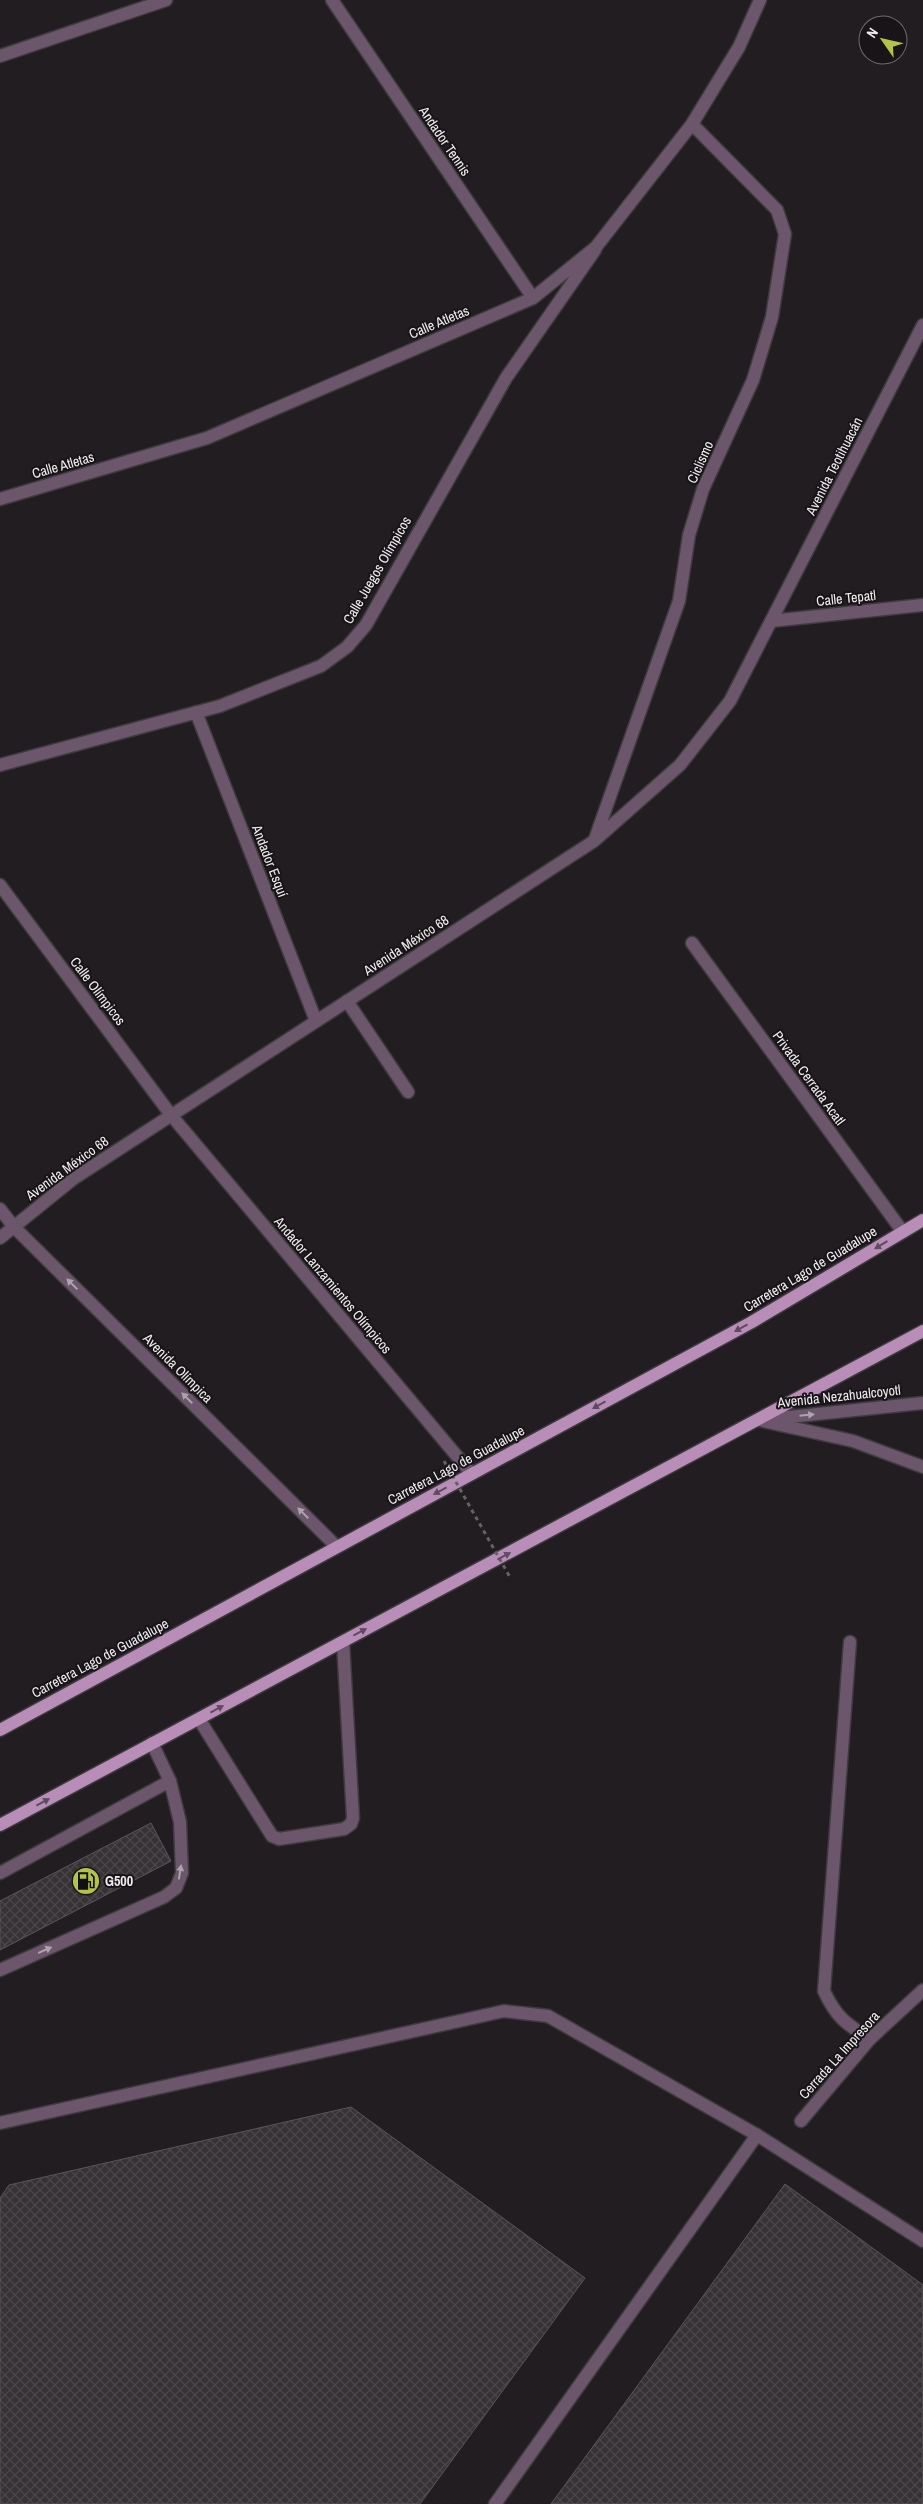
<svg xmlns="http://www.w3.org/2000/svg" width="923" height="2504" font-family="'Archivo Narrow',sans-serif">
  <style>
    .building { fill: url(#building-cross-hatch); stroke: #5a565a }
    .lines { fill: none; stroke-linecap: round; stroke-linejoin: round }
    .service-casing { stroke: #3e3a3e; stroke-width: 15 }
    .minor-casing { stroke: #3e3a3e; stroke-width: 15 }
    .tertiary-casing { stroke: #3e3a3e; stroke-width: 15 }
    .primary-casing { stroke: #3e3a3e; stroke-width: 15 }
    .service { stroke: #6b566b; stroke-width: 12 }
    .minor { stroke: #6b566b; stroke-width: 12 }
    .tertiary { stroke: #6b566b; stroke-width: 12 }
    .primary { stroke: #b88db8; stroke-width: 12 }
    .path-bridge { stroke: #656164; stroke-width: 3; stroke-dasharray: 4 4; stroke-linecap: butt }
    .oneway { fill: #604a60 }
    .oneway2 { fill: #aea2ad }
    .labels { text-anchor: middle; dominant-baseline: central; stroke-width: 4; stroke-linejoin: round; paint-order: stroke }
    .street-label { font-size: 14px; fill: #f0edef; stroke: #181418 }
    .poi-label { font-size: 14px; font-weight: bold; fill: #f0edef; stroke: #181418; text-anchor: start }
  </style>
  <defs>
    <pattern id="building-cross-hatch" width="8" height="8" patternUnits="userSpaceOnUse" patternTransform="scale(1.25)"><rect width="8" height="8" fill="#363236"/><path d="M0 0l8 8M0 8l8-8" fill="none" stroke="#4a464a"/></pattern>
  </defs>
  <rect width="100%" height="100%" fill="#211d21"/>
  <g class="building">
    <path d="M151,1823l20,38 -171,89v-49z"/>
    <path d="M351,2107l234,171 -165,226h-420v-306l9,-13z"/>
    <path d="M785,2184l138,101v219h-372z"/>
  </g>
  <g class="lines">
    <defs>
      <g id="service">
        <path d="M199,1719l73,117 7,3 65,-10 7,-5 2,-6 -10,-176"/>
        <path d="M0,1873l170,-92"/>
        <path d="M0,1970l164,-73 12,-9 6,-15 -2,-51 -10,-41 -18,-38"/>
        <path d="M0,2123l504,-112 44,5 209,119 166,106"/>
        <path d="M495,2504l262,-369"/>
      </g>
      <g id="minor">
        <path d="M332,0l201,298"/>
        <path d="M0,56l166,-56"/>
        <path d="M771,621l152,-16"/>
        <path d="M196,712l120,309"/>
        <path d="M0,765l220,-59 101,-40 26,-19 19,-22 140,-247 89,-128"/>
        <path d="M595,839l84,-238 10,-66 14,-46 50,-109 19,-63 13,-83 -8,-24 -85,-86"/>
        <path d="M0,885l171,230 301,359"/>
        <path d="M692,943l211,289"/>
        <path d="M347,1001l61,91"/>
        <path d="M0,1238l73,-59 521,-338 86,-76 50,-64 193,-376"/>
        <path d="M763,1421l90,20 70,26"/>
        <path d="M850,1642l-26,349c12,26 22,33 46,48"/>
        <path d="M801,2121l69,-82 53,-49"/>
      </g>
      <g id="tertiary">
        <path d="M0,499l207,-61 326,-140 63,-51 96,-123 47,-77 21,-47"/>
        <path d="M0,1209l14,18 323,320"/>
        <path d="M759,1420l164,-17"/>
      </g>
      <g id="primary">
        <path d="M0,1730l752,-408 171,-102"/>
        <path d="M0,1825l923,-494"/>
      </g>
    </defs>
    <use href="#service" class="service-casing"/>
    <use href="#minor" class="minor-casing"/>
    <use href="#tertiary" class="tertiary-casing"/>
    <use href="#primary" class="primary-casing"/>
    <use href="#service" class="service"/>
    <use href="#minor" class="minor"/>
    <use href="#tertiary" class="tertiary"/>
    <use href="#primary" class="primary"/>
    <path class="path-bridge" d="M444,1461l67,118"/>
  </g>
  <defs><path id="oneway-solid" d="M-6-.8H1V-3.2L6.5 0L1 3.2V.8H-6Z" transform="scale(1.25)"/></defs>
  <g class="oneway">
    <use href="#oneway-solid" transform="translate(881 1245) rotate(149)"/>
    <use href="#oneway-solid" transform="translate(741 1328) rotate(151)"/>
    <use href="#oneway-solid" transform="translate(599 1405) rotate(151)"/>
    <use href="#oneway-solid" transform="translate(440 1491) rotate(152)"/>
    <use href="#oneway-solid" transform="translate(504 1556) rotate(-28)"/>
    <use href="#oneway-solid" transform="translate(360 1632) rotate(-28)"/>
    <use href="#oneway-solid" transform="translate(217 1709) rotate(-28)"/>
    <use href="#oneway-solid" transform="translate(43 1802) rotate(-28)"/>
  </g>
  <g class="oneway2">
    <use href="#oneway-solid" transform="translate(72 1284) rotate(-135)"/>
    <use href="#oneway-solid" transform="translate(187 1398) rotate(-135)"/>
    <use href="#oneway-solid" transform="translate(807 1415) rotate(-6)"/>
    <use href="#oneway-solid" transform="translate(303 1513) rotate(-135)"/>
    <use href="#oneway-solid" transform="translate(180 1872) rotate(-81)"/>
    <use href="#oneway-solid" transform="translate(45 1950) rotate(-24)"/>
  </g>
  <defs>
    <symbol id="fuel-disc" viewBox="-11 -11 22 22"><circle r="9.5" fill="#b2c34c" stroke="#181418"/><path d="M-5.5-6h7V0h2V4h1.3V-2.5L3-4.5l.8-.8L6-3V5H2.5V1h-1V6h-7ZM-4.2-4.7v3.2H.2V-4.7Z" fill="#111"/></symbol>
  </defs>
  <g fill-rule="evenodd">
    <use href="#fuel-disc" x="70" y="1865" width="32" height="32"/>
  </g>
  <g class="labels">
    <g class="street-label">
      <text transform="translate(445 141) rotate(56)">Andador Tennis</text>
      <text transform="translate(439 322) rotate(-23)">Calle Atletas</text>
      <text transform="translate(700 462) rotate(-66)">Ciclismo</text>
      <text transform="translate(63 465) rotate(-16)">Calle Atletas</text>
      <text transform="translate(834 466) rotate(-63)">Avenida Teotihuacán</text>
      <text transform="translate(377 570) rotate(-60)">Calle Juegos Olímpicos</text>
      <text transform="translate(846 598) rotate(-6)">Calle Tepatl</text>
      <text transform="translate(270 861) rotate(69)">Andador Esquí</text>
      <text transform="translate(406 945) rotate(-33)">Avenida México 68</text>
      <text transform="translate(98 991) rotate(53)">Calle Olímpicos</text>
      <text transform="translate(809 1078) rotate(54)">Privada Cerrada Acatl</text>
      <text transform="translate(67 1168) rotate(-36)">Avenida México 68</text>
      <text transform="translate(810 1269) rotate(-31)">Carretera Lago de Guadalupe</text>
      <text transform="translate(333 1285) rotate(50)">Andador Lanzamientos Olímpicos</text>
      <text transform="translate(178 1368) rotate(45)">Avenida Olímpica</text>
      <text transform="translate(839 1396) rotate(-6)">Avenida Nezahualcoyotl</text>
      <text transform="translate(456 1465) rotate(-28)">Carretera Lago de Guadalupe</text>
      <text transform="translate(100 1658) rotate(-28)">Carretera Lago de Guadalupe</text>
      <text transform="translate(839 2055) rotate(-48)">Cerrada La Impresora</text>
    </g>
    <g class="poi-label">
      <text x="105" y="1881">G500</text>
    </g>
  </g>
  <g transform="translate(883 40) rotate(304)"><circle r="24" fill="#181418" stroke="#6e6b6e"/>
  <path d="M0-4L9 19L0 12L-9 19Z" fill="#b2c34c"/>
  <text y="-8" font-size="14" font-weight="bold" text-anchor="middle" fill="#f0edef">N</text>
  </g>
</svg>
